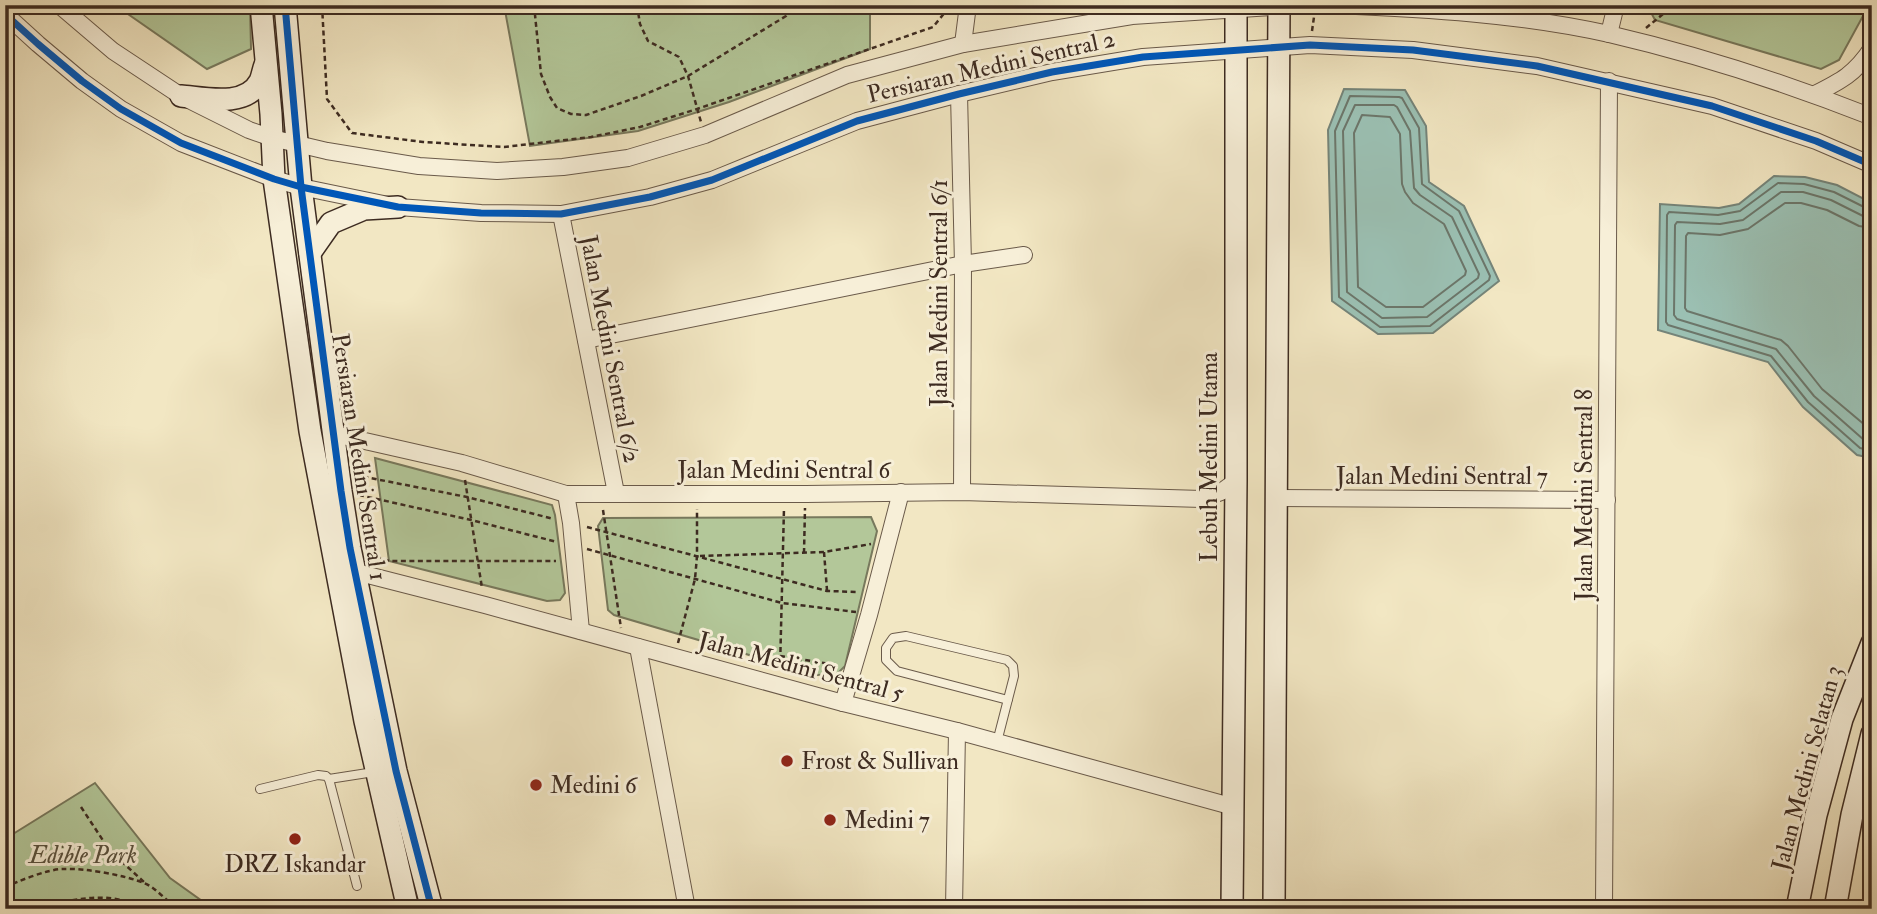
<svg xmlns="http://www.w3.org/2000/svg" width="1877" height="914" font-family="'IM FELL Double Pica',serif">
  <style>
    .green { fill: #b3c799; stroke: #78795d; stroke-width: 2 }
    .water { fill: #9bc0b3; stroke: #758479; stroke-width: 2 }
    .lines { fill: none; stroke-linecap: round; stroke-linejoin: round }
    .shore { stroke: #6c766a; stroke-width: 2 }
    .lane-casing { stroke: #6a5a4a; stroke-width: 10 }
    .street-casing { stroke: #6a5a4a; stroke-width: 18 }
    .secondary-casing { stroke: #3d2b21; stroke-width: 24 }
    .path { stroke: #3d2b21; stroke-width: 2.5; stroke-dasharray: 5 3.5; stroke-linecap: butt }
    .lane { stroke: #f7efd8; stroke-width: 8 }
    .street { stroke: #f7efd8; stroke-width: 16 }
    .secondary { stroke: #f7efd8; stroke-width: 21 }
    .cycleway-casing { stroke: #f7efd8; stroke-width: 11 }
    .cycleway { stroke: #0057b8; stroke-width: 7 }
    .poi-dot { fill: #8f2418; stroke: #f7efd8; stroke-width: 2.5 }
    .labels { text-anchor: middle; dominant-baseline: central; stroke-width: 6; stroke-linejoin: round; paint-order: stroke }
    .street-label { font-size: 24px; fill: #3d2b21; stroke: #f7efd8 }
    .poi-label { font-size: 24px; fill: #3d2b21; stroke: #f7efd8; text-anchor: start }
    .park-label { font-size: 24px; font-style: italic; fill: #5a523f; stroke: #f7efd8 }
  </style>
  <rect width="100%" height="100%" fill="#f2e7c3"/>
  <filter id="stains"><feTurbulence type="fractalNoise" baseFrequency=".00286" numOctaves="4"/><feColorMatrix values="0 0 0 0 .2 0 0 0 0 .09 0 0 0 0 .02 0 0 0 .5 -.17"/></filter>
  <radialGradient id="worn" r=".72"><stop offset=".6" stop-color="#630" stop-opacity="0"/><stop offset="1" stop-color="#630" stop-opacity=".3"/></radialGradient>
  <g class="green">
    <path d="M115,5h135l1,44 -44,20z"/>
    <path d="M504,5h366v44l-141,53 -91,29 -108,15z"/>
    <path d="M1647,5h222l-30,55 -18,9 -166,-49z"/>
    <path d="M375,458l177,47 3,10 10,78 -5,7 -13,1 -158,-40z"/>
    <path d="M871,517l6,14 -32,135 -8,8 -20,1 -203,-60 -6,-5 -10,-84 5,-8z"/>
    <path d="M95,783l75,95 35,25 52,6h-252v-70z"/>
  </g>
  <g class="water">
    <path d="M1344,89l61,1 21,36 3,56 35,24 35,75 -66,52 -55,1 -46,-33 -4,-171z"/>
    <path d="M1774,176l31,1 32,8 35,18v255l-15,-3 -54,-48 -35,-45 -110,-32 2,-126 59,4 20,-4z"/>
  </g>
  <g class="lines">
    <g class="shore">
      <path d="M1350,96l49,1 3,1 17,30 3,56 37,27 31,65 -1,4 -59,46 -50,1 -41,-30 -4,-166z"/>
      <path d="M1355,105h39l3,2 13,24 4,57 6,7 32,22 27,57 -1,4 -51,39 -45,1 -35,-26 -4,-161z"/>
      <path d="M1362,115l28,2 10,17 2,50 3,8 8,11 31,21 22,47 -1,4 -42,32h-37l-28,-20 -4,-154z"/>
      <path d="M1872,209l-6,-1 -32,-16 -30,-8 -26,-1 -38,28 -22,4 -49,-3 -2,3 -1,107 2,3 103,31 37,46 52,46 12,3"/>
      <path d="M1872,218l-9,-2 -32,-16 -28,-8h-22l-38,28 -23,4 -43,-2 -2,3 -1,90 3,4 99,30 38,47 50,44 8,2"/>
      <path d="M1872,228l-13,-2 -32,-16 -26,-7h-16l-37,26 -28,6 -32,-2 -2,3 -1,72 2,3 94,29 7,6 34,43 50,42"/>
    </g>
    <defs>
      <g id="lane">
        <path d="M997,742l17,-66 -1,-10 -6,-6 -101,-24 -13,2 -7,10v12l11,11 111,29"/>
        <path d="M329,779l45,-7"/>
        <path d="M260,789l58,-14 8,1 3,3 28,107"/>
      </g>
      <g id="street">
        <path d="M59,5l54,46 68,45 68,34 23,8 55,13 92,15 78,5 66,-4 65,-9 77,-23 142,-60 116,-31 169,-28 171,-11"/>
        <path d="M1335,5c90,4 185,9 274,29 90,21 177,49 263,83"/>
        <path d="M5,14l33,30 44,37 39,28 60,34 93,36 27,8 97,20 83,6 80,1 89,-17 62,-17 145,-59 102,-27 93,-22 91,-15 167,-12 103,5 124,16 175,40 104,35 56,24"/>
        <path d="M1609,34l7,-29"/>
        <path d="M963,44l5,-39"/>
        <path d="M959,94l4,170 -1,228"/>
        <path d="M1815,94c26,-13 40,-20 57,-46"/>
        <path d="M561,214l55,279"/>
        <path d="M586,340l377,-76 61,-9"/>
        <path d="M334,434l128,29 104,31h240l156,-2 240,7 19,-7 15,-11"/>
        <path d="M566,494l5,29 10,108"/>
        <path d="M1277,498l330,2"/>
        <path d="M356,572l129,33 358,98 114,28 277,76"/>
        <path d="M638,647l49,262"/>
        <path d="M843,703l26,-88 32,-123"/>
        <path d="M954,909l3,-178"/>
        <path d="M1604,909l5,-828"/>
      </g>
      <g id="secondary">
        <path d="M261,5l10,109 3,65 36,252 55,290 43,188"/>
        <path d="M285,5l16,182 40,304 9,57 46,223 36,138"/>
        <path d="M181,96c24,2 65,12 79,-15 2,-4 3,-11 5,-16"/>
        <path d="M310,253l21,-30 33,-14 34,-2"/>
        <path d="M1232,909l4,-428v-476"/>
        <path d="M1274,909l5,-904"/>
        <path d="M1797,909l19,-94 26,-96 30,-76"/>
        <path d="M1835,909l17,-94 20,-81"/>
      </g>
    </defs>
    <use href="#lane" class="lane-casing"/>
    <use href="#street" class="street-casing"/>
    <use href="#secondary" class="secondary-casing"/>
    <g class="path">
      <path d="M322,5l5,94 25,34 71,9 81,5 87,-10 49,-10 57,-18 236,-82 18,-22"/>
      <path d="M534,5l7,69 9,23 7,11 14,6 15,1 55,-19 47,-20 98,-60 5,-11"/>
      <path d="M637,5l3,19 8,17 31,16 9,19 13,46"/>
      <path d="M993,5l5,7 45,-7"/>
      <path d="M1646,28l28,-23"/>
      <path d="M1312,31l2,-14"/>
      <path d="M355,475l112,22 87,22"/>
      <path d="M465,480l17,108"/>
      <path d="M359,495l112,25 86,22"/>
      <path d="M603,510l18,118"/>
      <path d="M587,527l240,64 32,1"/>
      <path d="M587,549l195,54 74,9"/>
      <path d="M824,552l3,38"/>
      <path d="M804,553l1,-45"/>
      <path d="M368,554l21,7h167"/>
      <path d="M700,556l124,-4 47,-8"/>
      <path d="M678,643l17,-64 2,-23v-47"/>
      <path d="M780,656l57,9"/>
      <path d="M780,669l4,-161"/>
      <path d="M81,807l29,44 34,31"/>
      <path d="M5,887c14,-6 43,-18 58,-18 22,-1 61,6 81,14 13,5 23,20 36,26"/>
      <path d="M5,902c37,12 80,-13 119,-1 5,1 10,5 14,8"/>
    </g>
    <use href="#lane" class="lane"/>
    <use href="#street" class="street"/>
    <use href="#secondary" class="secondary"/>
    <defs>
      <g id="cycleway">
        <path d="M285,5l16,182 40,304 9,57 46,223 36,138"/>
        <path d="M5,14l33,30 44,37 39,28 60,34 93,36 27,8 97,20 83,6 80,1 89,-17 62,-17 145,-59 102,-27 93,-22 91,-15 167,-12 103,5 124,16 175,40 104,35 56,24"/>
      </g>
    </defs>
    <use href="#cycleway" class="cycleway-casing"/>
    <use href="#cycleway" class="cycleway"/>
  </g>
  <g class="poi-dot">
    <circle cx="787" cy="761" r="7"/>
    <circle cx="536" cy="785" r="7"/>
    <circle cx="830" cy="820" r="7"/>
    <circle cx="295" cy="839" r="7"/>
  </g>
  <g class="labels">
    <g class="street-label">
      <text transform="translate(991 67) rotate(-13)">Persiaran Medini Sentral 2</text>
      <text transform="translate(939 293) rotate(-90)">Jalan Medini Sentral 6/1</text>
      <text transform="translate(610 349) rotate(79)">Jalan Medini Sentral 6/2</text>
      <text transform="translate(359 457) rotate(81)">Persiaran Medini Sentral 1</text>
      <text transform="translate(1209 457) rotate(-90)">Lebuh Medini Utama</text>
      <text x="784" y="470">Jalan Medini Sentral 6</text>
      <text x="1442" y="476">Jalan Medini Sentral 7</text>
      <text transform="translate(1584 495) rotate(-90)">Jalan Medini Sentral 8</text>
      <text transform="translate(801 667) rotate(15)">Jalan Medini Sentral 5</text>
      <text transform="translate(1807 768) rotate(-75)">Jalan Medini Selatan 3</text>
    </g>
    <g class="poi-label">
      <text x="801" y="761">Frost &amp; Sullivan</text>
      <text x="550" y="785">Medini 6</text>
      <text x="844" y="820">Medini 7</text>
      <text x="295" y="864" text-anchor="middle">DRZ Iskandar</text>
    </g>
    <g class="park-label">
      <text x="83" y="855">Edible Park</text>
    </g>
  </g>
  <rect width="1877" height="914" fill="none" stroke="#f2e7c3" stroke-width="28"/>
  <rect x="7" y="7" width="1863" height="900" fill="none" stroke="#3d2b21" stroke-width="3.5"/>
  <rect x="14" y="14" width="1849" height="886" fill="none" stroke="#3d2b21" stroke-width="2"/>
  <rect width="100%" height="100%" filter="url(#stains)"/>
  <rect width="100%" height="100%" fill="url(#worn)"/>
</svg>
